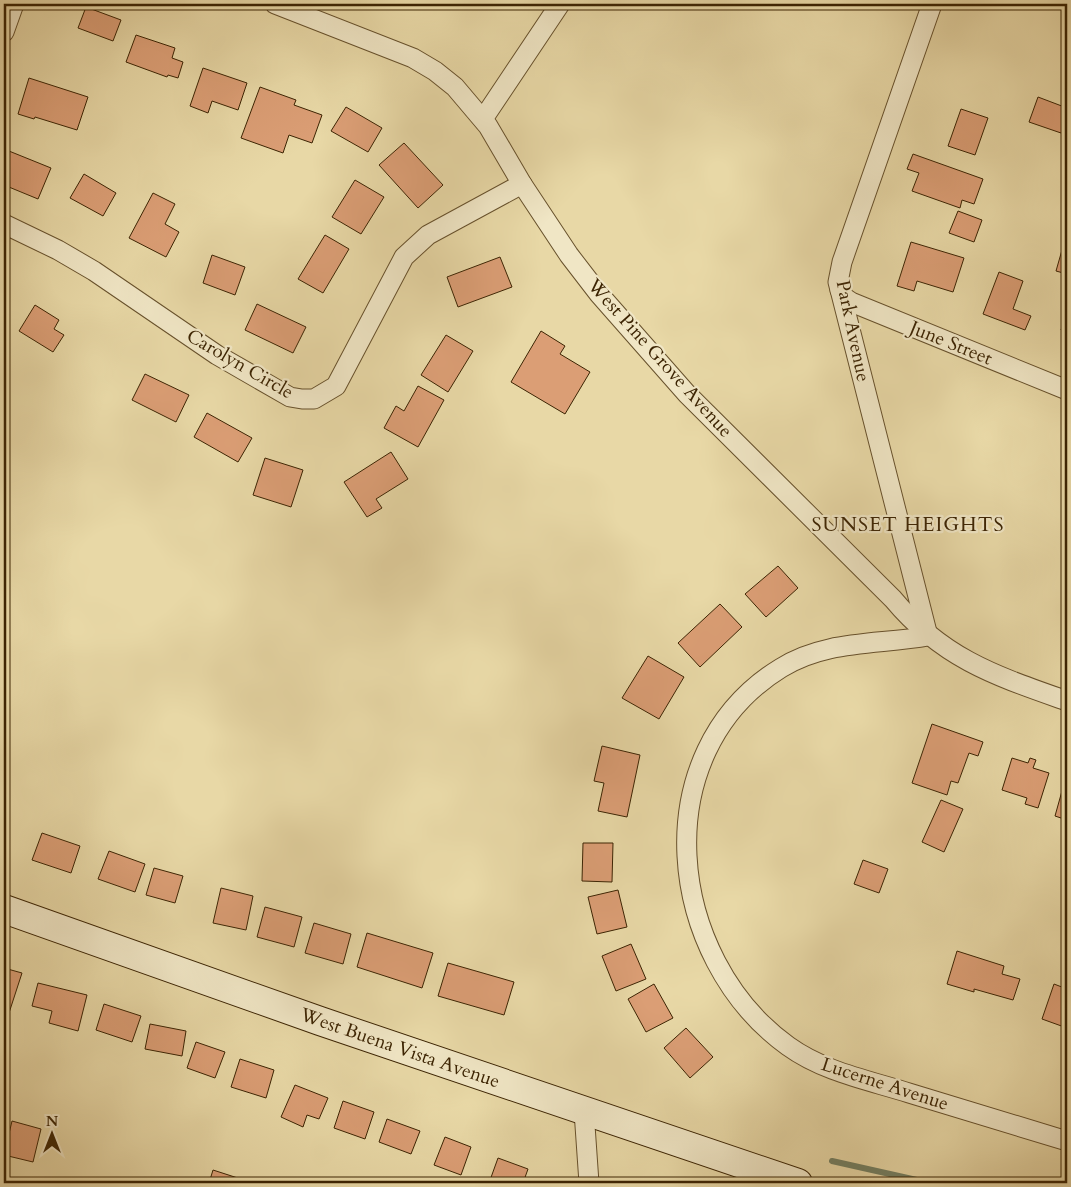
<svg xmlns="http://www.w3.org/2000/svg" width="1071" height="1187" font-family="Cardo,serif">
  <style>
    .lines { fill: none; stroke-linecap: round; stroke-linejoin: round }
    .stream { stroke: #737f62; stroke-width: 6 }
    .building { fill: #db9e75; stroke: #3c2403 }
    .street-casing { stroke: #67512c; stroke-width: 21 }
    .secondary-casing { stroke: #3c2403; stroke-width: 30 }
    .street { stroke: #f0e6c5; stroke-width: 19 }
    .secondary { stroke: #f0e6c5; stroke-width: 28 }
    .labels { text-anchor: middle; dominant-baseline: central; stroke-width: 4.5; stroke-linejoin: round; paint-order: stroke }
    .street-label { font-size: 19px; fill: #3c2403; stroke: #f0e6c5 }
    .neighbourhood-label { font-size: 20px; letter-spacing: 1px; fill: #3c2403; stroke: #f0e6c5 }
  </style>
  <rect width="100%" height="100%" fill="#e8d8a6"/>
  <filter id="stains"><feTurbulence type="fractalNoise" baseFrequency=".004" numOctaves="4"/><feColorMatrix values="0 0 0 0 .2 0 0 0 0 .09 0 0 0 0 .02 0 0 0 .5 -.17"/></filter>
  <radialGradient id="worn" r=".72"><stop offset=".6" stop-color="#630" stop-opacity="0"/><stop offset="1" stop-color="#630" stop-opacity=".3"/></radialGradient>
  <g class="lines">
    <path class="stream" d="M832,1161l98,22"/>
  </g>
  <g class="building">
    <path d="M86,7l35,13 -8,21 -35,-13z"/>
    <path d="M136,35l39,13 -3,10 11,4 -5,16 -10,-3 -1,2 -41,-15z"/>
    <path d="M203,68l44,15 -9,27 -26,-9 -4,12 -18,-7z"/>
    <path d="M29,78l59,19 -11,33 -42,-13 -1,2 -16,-5z"/>
    <path d="M260,87l36,13 -2,5 28,10 -10,28 -23,-8 -6,18 -42,-15z"/>
    <path d="M1038,97l29,11v8l-6,17 -32,-11z"/>
    <path d="M346,107l36,21 -14,24 -37,-21z"/>
    <path d="M961,109l27,9 -13,37 -27,-9z"/>
    <path d="M404,143l39,42 -25,23 -39,-43z"/>
    <path d="M4,149l47,19 -13,31 -34,-14z"/>
    <path d="M913,154l70,25 -9,25 -12,-4 -2,8 -48,-17 7,-18 -12,-4z"/>
    <path d="M84,174l32,19 -13,23 -33,-18z"/>
    <path d="M355,180l29,17 -23,37 -29,-17z"/>
    <path d="M153,193l22,11 -10,20 14,8 -13,25 -37,-19z"/>
    <path d="M958,211l24,9 -8,22 -25,-9z"/>
    <path d="M325,235l24,14 -26,44 -25,-14z"/>
    <path d="M911,242l53,16 -11,34 -36,-11 -3,10 -17,-5z"/>
    <path d="M1062,250l5,2v22l-11,-3z"/>
    <path d="M212,255l33,12 -10,28 -32,-12z"/>
    <path d="M500,257l12,30 -54,20 -11,-30z"/>
    <path d="M999,272l24,9 -10,28 18,7 -6,14 -42,-16z"/>
    <path d="M257,304l49,23 -13,26 -48,-23z"/>
    <path d="M35,305l24,15 -5,9 10,6 -11,17 -34,-21z"/>
    <path d="M1065,317l2,1v14l-6,-2z"/>
    <path d="M541,331l24,15 -5,8 30,18 -25,42 -54,-32z"/>
    <path d="M446,335l27,16 -25,41 -27,-17z"/>
    <path d="M145,374l44,21 -13,27 -44,-22z"/>
    <path d="M418,386l26,14 -26,47 -34,-19 12,-22 8,5z"/>
    <path d="M207,413l45,25 -14,24 -44,-25z"/>
    <path d="M391,452l17,27 -32,20 6,9 -15,9 -23,-35z"/>
    <path d="M265,458l38,12 -12,37 -38,-12z"/>
    <path d="M778,566l20,22 -32,29 -21,-23z"/>
    <path d="M720,604l22,23 -42,40 -22,-24z"/>
    <path d="M648,656l36,21 -25,42 -37,-21z"/>
    <path d="M932,724l51,18 -5,14 -9,-3 -11,30 -7,-2 -4,14 -35,-12z"/>
    <path d="M602,746l38,9 -13,62 -29,-6 6,-28 -10,-2z"/>
    <path d="M1012,758l16,5 2,-5 6,2 -3,8 16,5 -11,35 -13,-4 2,-6 -25,-8z"/>
    <path d="M1067,773v47l-12,-4z"/>
    <path d="M941,800l22,9 -19,43 -22,-10z"/>
    <path d="M42,833l38,13 -9,27 -39,-13z"/>
    <path d="M583,843h30l-1,39 -30,-1z"/>
    <path d="M109,851l36,13 -10,28 -37,-13z"/>
    <path d="M863,860l25,9 -9,24 -25,-9z"/>
    <path d="M154,868l29,8 -8,27 -29,-8z"/>
    <path d="M221,888l32,8 -7,34 -33,-7z"/>
    <path d="M618,890l9,37 -30,7 -9,-37z"/>
    <path d="M265,907l37,10 -8,30 -37,-10z"/>
    <path d="M314,923l37,11 -8,30 -38,-11z"/>
    <path d="M367,933l66,20 -11,35 -65,-21z"/>
    <path d="M631,944l15,35 -30,12 -14,-35z"/>
    <path d="M957,951l47,15 -2,8 18,5 -7,21 -39,-11v3l-27,-8z"/>
    <path d="M448,963l66,19 -10,33 -66,-19z"/>
    <path d="M4,968l18,5 -14,43 -4,-1z"/>
    <path d="M38,983l49,12 -9,36 -29,-8 3,-12 -20,-5z"/>
    <path d="M654,984l19,34 -27,14 -18,-33z"/>
    <path d="M1054,984l13,5v39l-25,-9z"/>
    <path d="M104,1004l37,12 -9,26 -36,-12z"/>
    <path d="M150,1024l36,7 -4,25 -37,-7z"/>
    <path d="M686,1028l27,29 -23,21 -26,-30z"/>
    <path d="M196,1042l29,10 -10,26 -28,-10z"/>
    <path d="M240,1059l34,11 -8,28 -35,-11z"/>
    <path d="M295,1085l33,13 -9,21 -12,-4 -4,12 -22,-10z"/>
    <path d="M343,1101l31,11 -9,27 -31,-11z"/>
    <path d="M387,1119l33,12 -9,23 -32,-12z"/>
    <path d="M12,1121l29,8 -8,33 -29,-7z"/>
    <path d="M445,1137l26,10 -10,28 -27,-10z"/>
    <path d="M498,1158l30,11 -5,14h-34z"/>
    <path d="M213,1170l34,11 -1,2h-37z"/>
  </g>
  <g class="lines">
    <defs>
      <g id="street">
        <path d="M275,4l138,54 22,13 20,16 33,39 34,58 47,71 30,39 88,100 206,205c50,60 103,77 174,102"/>
        <path d="M932,4l-90,258 -4,20 90,354c-50,9 -103,4 -147,32 -138,85 -115,290 7,378 36,26 80,34 121,47 53,16 106,32 158,48"/>
        <path d="M4,32l10,-28"/>
        <path d="M483,119l77,-115"/>
        <path d="M4,224l54,26 36,21 123,84 73,42 12,2h12l22,-13 68,-129 24,-22 94,-51"/>
        <path d="M840,290l5,8 6,4 216,88"/>
        <path d="M584,1111l5,72"/>
      </g>
      <path id="secondary" d="M4,909l316,112 478,162"/>
    </defs>
    <use href="#street" class="street-casing"/>
    <use href="#secondary" class="secondary-casing"/>
    <use href="#street" class="street"/>
    <use href="#secondary" class="secondary"/>
  </g>
  <g class="labels">
    <g class="street-label">
      <text transform="translate(853 331) rotate(78)">Park Avenue</text>
      <text transform="translate(951 343) rotate(22)">June Street</text>
      <text transform="translate(660 358) rotate(48)">West Pine Grove Avenue</text>
      <text transform="translate(240 364) rotate(30)">Carolyn Circle</text>
      <text transform="translate(400 1048) rotate(19)">West Buena Vista Avenue</text>
      <text transform="translate(885 1084) rotate(18)">Lucerne Avenue</text>
    </g>
    <g class="neighbourhood-label">
      <text x="908" y="524">SUNSET HEIGHTS</text>
    </g>
  </g>
  <rect width="1071" height="1187" fill="none" stroke="#e8d8a6" stroke-width="20"/>
  <rect x="5" y="5" width="1061" height="1177" fill="none" stroke="#3c2403" stroke-width="2.5"/>
  <rect x="10" y="10" width="1051" height="1167" fill="none" stroke="#3c2403"/>
  <g transform="translate(52 1134)" stroke="#f0e6c5" stroke-width="4" paint-order="stroke">
  <path d="M0-4L9 19L0 12L-9 19Z" fill="#3c2403"/>
  <text y="-8" font-size="14" font-weight="bold" text-anchor="middle" fill="#3c2403">N</text>
  </g>
  <rect width="100%" height="100%" filter="url(#stains)"/>
  <rect width="100%" height="100%" fill="url(#worn)"/>
</svg>
